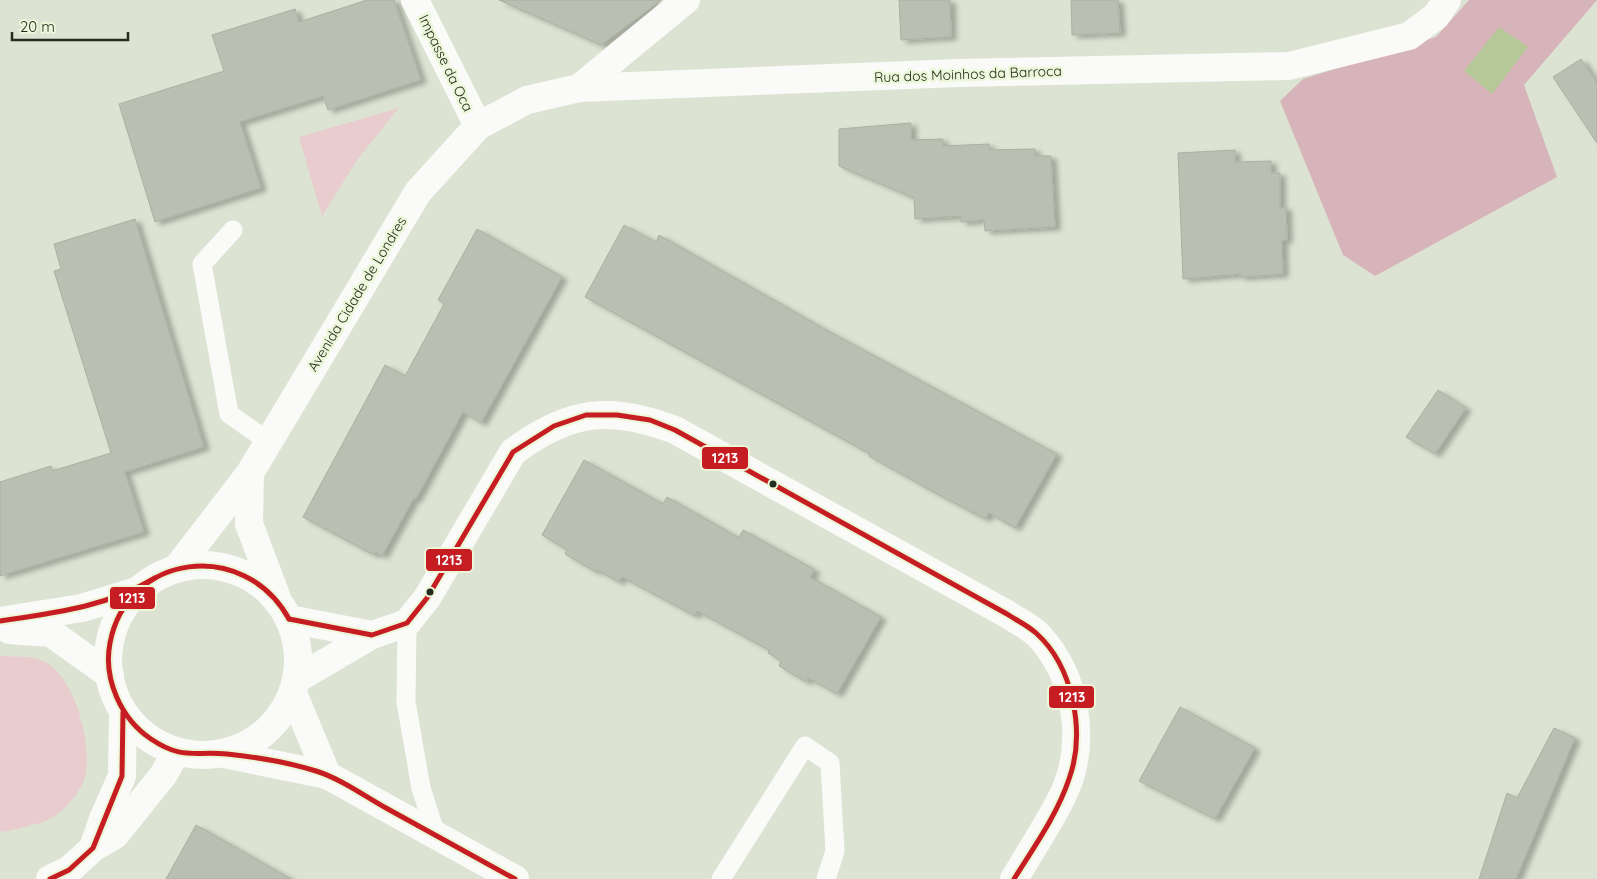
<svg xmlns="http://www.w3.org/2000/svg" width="1597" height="879" font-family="Quicksand,sans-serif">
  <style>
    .green { fill: #e9ccce }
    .forest { fill: #d7b4b9 }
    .water { fill: #b6c897 }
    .building { fill: #b9bfb1; stroke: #aab0a3; filter: url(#shadow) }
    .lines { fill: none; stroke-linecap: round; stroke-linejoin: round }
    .lane { stroke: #fafbf8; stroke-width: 19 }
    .street { stroke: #fafbf8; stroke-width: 28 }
    .bus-1-casing { stroke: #ebf7d8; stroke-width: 9 }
    .bus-1 { stroke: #c61d23; stroke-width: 5 }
    .bus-dot { fill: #262b1f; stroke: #ebf7d8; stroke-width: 2 }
    .labels { text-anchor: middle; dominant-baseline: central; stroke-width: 5; stroke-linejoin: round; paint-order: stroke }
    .street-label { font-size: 14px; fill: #262b1f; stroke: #ebf7d8 }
    .line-badge { stroke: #ebf7d8; stroke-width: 2 }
    .badge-label { font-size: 14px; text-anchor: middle; font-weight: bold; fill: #fff }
  </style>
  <defs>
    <filter id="shadow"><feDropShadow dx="5.5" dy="3" stdDeviation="2.5" flood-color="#0004"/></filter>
  </defs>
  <rect width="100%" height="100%" fill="#dce3d2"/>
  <g class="green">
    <path d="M399,108l-42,52 -35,56 -23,-79z"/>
    <path d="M0,656c15,1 32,-1 45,6 30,15 46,80 41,111 -3,16 -18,34 -31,43 -10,8 -38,12 -51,16l-4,-1z"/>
  </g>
  <path class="forest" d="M1469,0h128l-73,85 33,92 -182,99 -32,-21 -63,-154 23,-22 133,-42z"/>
  <path class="water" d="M1499,27l29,20 -36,47 -28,-23z"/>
  <g class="building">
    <path d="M367,0h27l27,80 -93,30 -5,-14 -83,26 21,66 -106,34 -36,-118 105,-33 -12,-36 83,-26 4,13z"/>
    <path d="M499,0h162l-60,45z"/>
    <path d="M899,0h51l1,37 -50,3z"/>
    <path d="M1071,0h47l2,33 -48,2z"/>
    <path d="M1581,59l16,24v60l-44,-66z"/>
    <path d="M911,123v17l32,-1v7l46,-2v6l46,-1v7h16l4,71 -70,4 -1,-11 -23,2v-6l-46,3 -1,-21 -75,-32v-37z"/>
    <path d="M1235,150v12l36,-1v12h9v35l6,-1 1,33h-5l1,34 -43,3v-3l-57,5 -5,-126z"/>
    <path d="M135,219l69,228 -79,25 19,60 -144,44v-94l51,-16 1,5 59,-18 -57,-182 7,-2 -7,-25z"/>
    <path d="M624,225l32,17 3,-7 169,96 229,123 -42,74 -26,-15 -4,6 -44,-23 -72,-40 1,-2 -285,-157z"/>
    <path d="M477,229l85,48 -81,146 -18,-11 -47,87 -2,-1 -32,58 -6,-4 -2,3 -71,-38 82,-152 20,11 39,-72 -6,-4z"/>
    <path d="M1438,390l28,18 -31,46 -29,-17z"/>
    <path d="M584,460l79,44 4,-7 72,41 4,-8 72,40 -5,7 71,40 -44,77 -29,-16 -2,4 -27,-16 2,-5 -13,-8 1,-3 -72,-39 -2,5 -73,-39 -3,5 -22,-12 -1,2 -31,-18 2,-4 -25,-15z"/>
    <path d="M1180,707l75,41 -40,71 -76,-38z"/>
    <path d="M1554,728l21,10 -59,141h-37l28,-86 10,5z"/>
    <path d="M196,825l95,54h-125z"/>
  </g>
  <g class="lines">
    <g class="lane">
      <path d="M233,230l-31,34 27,150 39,27"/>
      <path d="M407,623l-1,79 15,86 15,47"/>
      <path d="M721,879l84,-133 25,17 5,88 -9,28"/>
    </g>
    <g class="street">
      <path d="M415,0l63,126"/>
      <path d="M579,88l107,-88"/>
      <path d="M250,473l-1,51 28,74"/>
      <circle cx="203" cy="660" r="95"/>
      <path d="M177,568l73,-95 168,-281 60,-66 49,-26 52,-12 379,-15 331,-7 120,-30 27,-20 11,-16"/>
      <path d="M289,619l83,16"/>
      <path d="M0,621l82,-13 55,-17"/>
      <path d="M9,630l42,3 59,42"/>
      <path d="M297,679l75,-44 35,-12 20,-25 86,-146c56,-42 97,-47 162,-22l332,184c10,7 24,13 32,22 38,41 49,109 23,161 -14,28 -32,55 -48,82"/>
      <path d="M293,693l34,82"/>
      <path d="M224,754l103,21 188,104"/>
      <path d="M93,848l10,-29 19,-43 1,-64"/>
      <path d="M50,879l19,-9 24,-22 22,-13 49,-61 12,-22"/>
    </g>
    <defs>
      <g id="bus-1">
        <path d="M289,619l83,16 35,-12 20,-25 86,-146 41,-26 32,-11h31l33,5 25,10 332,184c9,6 20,11 29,19 37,33 50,99 33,146 -12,36 -35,68 -55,100"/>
        <path d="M289,619c-45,-81 -162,-66 -179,24 -7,36 11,76 41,96 31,21 43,12 76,15 29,3 60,8 89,17 25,8 47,24 70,37 43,24 86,47 129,71"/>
        <path d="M0,621c54,-8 107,-14 155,-43"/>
        <path d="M50,879l19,-9 24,-22 29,-72 1,-64"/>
      </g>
    </defs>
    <use href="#bus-1" class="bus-1-casing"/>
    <use href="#bus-1" class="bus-1"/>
  </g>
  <g class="bus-dot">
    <circle cx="773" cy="484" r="4.5"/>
    <circle cx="430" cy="592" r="4.5"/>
  </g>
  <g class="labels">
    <g class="street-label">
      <text transform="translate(446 63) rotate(64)">Impasse da Oca</text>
      <text transform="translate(968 74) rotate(-2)">Rua dos Moinhos da Barroca</text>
      <text transform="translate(357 294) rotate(-59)">Avenida Cidade de Londres</text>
    </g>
  </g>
  <g class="line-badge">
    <rect x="701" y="446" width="48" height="24" rx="5" fill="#c61d23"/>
    <rect x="425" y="548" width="48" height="24" rx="5" fill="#c61d23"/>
    <rect x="109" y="586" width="47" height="24" rx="5" fill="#c61d23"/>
    <rect x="1048" y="685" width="47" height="24" rx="5" fill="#c61d23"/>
  </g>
  <g class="badge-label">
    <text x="725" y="463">1213</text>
    <text x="449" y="565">1213</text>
    <text x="132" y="603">1213</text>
    <text x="1072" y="702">1213</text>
  </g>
  <path d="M12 32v8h116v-8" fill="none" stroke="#262b1f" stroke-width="2.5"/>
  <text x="20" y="32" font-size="15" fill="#262b1f" stroke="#ebf7d8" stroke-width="4" paint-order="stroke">20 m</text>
</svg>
